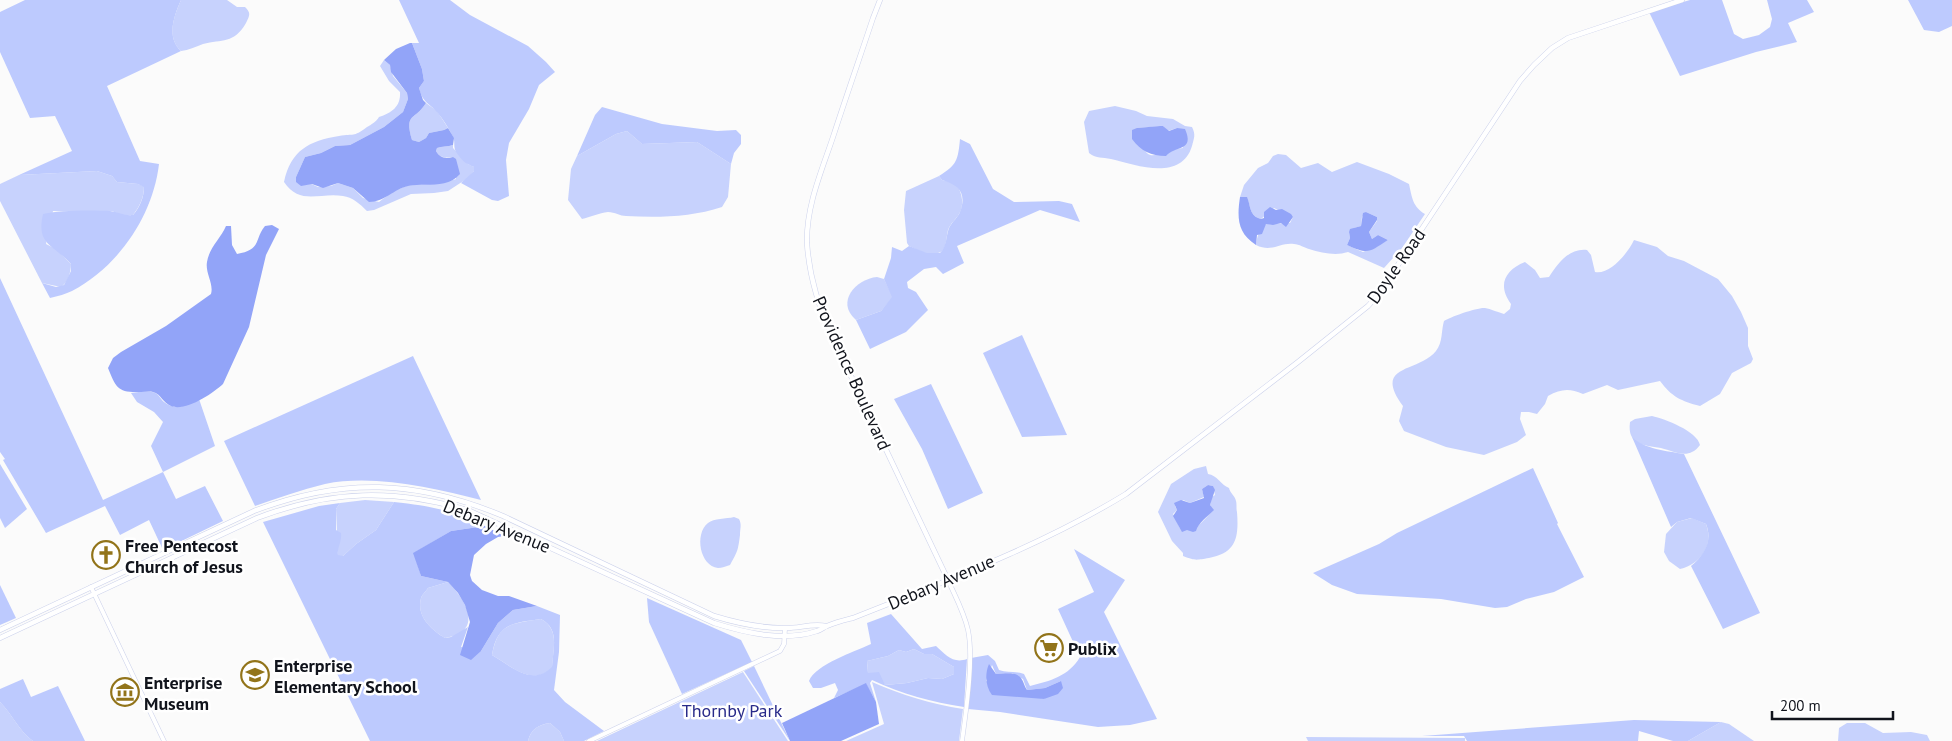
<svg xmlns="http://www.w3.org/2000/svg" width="1952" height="741" font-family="'PT Sans',sans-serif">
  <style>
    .green { fill: #c7d2fd; fill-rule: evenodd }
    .forest { fill: #bdcafe; fill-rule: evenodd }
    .water { fill: #92a4f8 }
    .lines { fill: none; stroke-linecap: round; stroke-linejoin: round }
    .tertiary-casing { stroke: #cbd1eb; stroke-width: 5 }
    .secondary-casing { stroke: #cbd1eb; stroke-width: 5.5 }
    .tertiary { stroke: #fff; stroke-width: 4 }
    .secondary { stroke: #fff; stroke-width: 4.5 }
    .labels { text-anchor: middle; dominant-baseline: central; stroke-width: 5; stroke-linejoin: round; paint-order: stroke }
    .street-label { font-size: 18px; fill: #11141c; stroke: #fff }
    .poi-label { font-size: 18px; font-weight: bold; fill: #11141c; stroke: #fff; text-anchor: start }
    .park-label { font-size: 18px; fill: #282a89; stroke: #fff }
  </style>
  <rect width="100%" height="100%" fill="#fbfbfb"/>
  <g class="green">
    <path d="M181,0h46l10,7h8c6,6 5,8 1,16 -12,21 -24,16 -43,21 -8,3 -14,6 -22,7 -15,-14 -7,-35 0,-51z"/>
    <path d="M384,60l6,5 3,11 14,17 1,6 -5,13 -19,15 -34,18 -15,1 -14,7 -16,4 -9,20 22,10 13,-1 7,-3 15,5 10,10 16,4c9,-7 21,-16 33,-17 17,-1 26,0 44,-6l-3,-22c-8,1 -13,1 -17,-6l1,-3c5,-2 11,-1 16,-3v3l15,16 6,3v4l-6,7 -20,13 -14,2 -23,1 -37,16 -7,1c-7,-7 -15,-14 -24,-15 -23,-4 -43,10 -59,-14 7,-32 25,-41 55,-46 16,-3 13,2 28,-9 5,-3 9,-5 12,-10 12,-4 22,-10 21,-25l-11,-11 -9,-15z"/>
    <path d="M426,103l11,8 11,17 -4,2 -15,3 -3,5 -7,4 -7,-2c-8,-28 3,-19 14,-37z"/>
    <path d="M1115,106l21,5 11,5 26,3 12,7 7,1c4,8 2,11 0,19 -11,36 -56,19 -81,13 -9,-2 -14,0 -22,-6l-5,-31 5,-11zM1163,126l5,5 9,-3 6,20c-31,3 -35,23 -46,-20z"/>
    <path d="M627,131l15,13 55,-2 34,22 -3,33 -6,10c-30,10 -64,11 -96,9 -6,0 -11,-4 -18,-4 -9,1 -18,5 -26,7l-14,-19 3,-31 6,-13 39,-22z"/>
    <path d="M1278,154l8,1 15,13 17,-5 14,9 25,-10 32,12 20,10c3,14 4,23 16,30l-23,34 -18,20 -36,-16c-12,4 -26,1 -39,-3 -4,-1 -10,-5 -15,-5 -14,-2 -22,9 -38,1 1,-9 3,-14 10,-21l24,-1 3,-6 -19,-9 -13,11c-12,-3 -10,-13 -14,-21l-7,-1 4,-12 14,-17 10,-5 5,-7zM1366,212l11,5v4l-8,11 3,7 6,-4 10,5 -25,12 -16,-7 3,-7 -1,-6 5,-4 7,-2 1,-9z"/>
    <path d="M97,171l15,5 5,6 21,2 6,2c0,11 -4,20 -11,29l-9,1 -12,-5h-59l-7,33 10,5 15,15c0,8 -3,18 -10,23l-19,-4 -42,-82v-17l19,-9z"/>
    <path d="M939,176l3,4c5,1 11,2 14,5 7,7 8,22 3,29 -3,5 -9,10 -11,16 -2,7 -1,21 -10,23 -11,3 -20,-3 -29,-7l-2,-3 -3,-33 2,-19z"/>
    <path d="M1634,240l23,7 11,9 16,5 34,18 14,17 9,16 7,16v18l5,13 -2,4 -19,10 -12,21 -20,12c-19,-5 -28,-9 -40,-25l-42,9 -11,-5 -24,9c-14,-6 -22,-5 -35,2l-3,8 -8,10 -8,-2h-8l-1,7 6,16 -9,7 -33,13 -38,-8 -42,-16 -5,-10 4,-15c-31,-42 15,-33 33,-55 7,-9 5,-20 8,-30 6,-4 34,-14 41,-13 6,1 12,4 19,6l6,-5 1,-5c-14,-19 -6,-34 14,-42l10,8 5,8 9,-1c9,-14 20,-29 38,-27l4,5 4,17c15,3 33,-19 39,-32z"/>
    <path d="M877,277l7,2 9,18 -12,14 -25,9c-21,-18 0,-41 21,-43z"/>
    <path d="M1652,416c13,3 45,15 48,29 -11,15 -24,7 -39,3 -18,-3 -34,-3 -31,-26l5,-3z"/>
    <path d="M1206,466l2,8c9,1 13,11 21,14 1,5 6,8 7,13 1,3 0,8 1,11 2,26 -1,41 -28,46 -13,2 -13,3 -26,-2v-3l-11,-12 -14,-29 13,-28 23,-15zM1208,485l5,1 2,9 -3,2 -2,8 3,5c-10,11 -17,23 -33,18l-7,-14 4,-4 -2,-4 8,-6 7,3 14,-6 -2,-8z"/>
    <path d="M365,500l29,2 -18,28 -20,14 -13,12h-5l-2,-47 4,-6z"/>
    <path d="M734,517l5,2c3,6 1,9 1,16 -2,15 -2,16 -10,30 -4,1 -8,3 -12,3 -18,-2 -24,-34 -10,-45 6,-5 18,-4 26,-6z"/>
    <path d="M1692,518l14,6c8,21 -5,40 -26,45l-11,-8 -5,-9 2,-18 11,-12z"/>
    <path d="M448,582c19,19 36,50 -3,56 -13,-8 -29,-21 -24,-40 1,-3 5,-7 7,-10z"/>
    <path d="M541,619c19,10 12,30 11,49 -20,19 -41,-2 -60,-13 6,-33 20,-31 49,-36z"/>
    <path d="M914,649l10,5h8l22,13v7l-12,5 -14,-1 -21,5 -22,2 -17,-12 -1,-12 21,-5 11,-6 7,2z"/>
    <path d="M743,672l45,69h-191z"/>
    <path d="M872,682c30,13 59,22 91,27l-4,32h-113l38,-17z"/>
    <path d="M0,702c12,12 19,29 33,39h-33z"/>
    <path d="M1721,722l8,2 25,17h-66z"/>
    <path d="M550,723l10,9 4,9h-36c3,-12 10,-16 22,-18z"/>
    <path d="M1847,723h18l18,10 28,-1 16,3 3,6h-92l1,-13z"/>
    <path d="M1306,737l159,1v3h-157z"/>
  </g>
  <g class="forest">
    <path d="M25,0h156c-7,16 -15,37 0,51l-74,35 33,75 19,3c-6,52 -41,103 -87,127 -6,3 -14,5 -22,7l-8,-15 14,4 8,-2 7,-14v-7c-18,-20 -35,-19 -28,-50 13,-4 52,-4 67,-3 9,1 14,5 23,4 7,-8 11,-18 11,-28l-6,-3 -21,-2 -5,-6 -15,-5 -78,4 53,-24 -17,-35 -25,2 -30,-66v-40z"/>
    <path d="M399,0h51l20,15 58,31 18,16 9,10 -16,13 -10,24 -20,34 -3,17 3,36 -11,5 -6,-1 -31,-17 13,-12v-4c-7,-3 -11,-5 -15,-11 -8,-9 -2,-13 -7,-21 -4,-8 -9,-16 -15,-23 -9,-10 -14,-9 -18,-24l5,-7 -2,-12 -10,-26h7z"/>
    <path d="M1690,0h32l12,34 9,5 16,-4 11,-8 2,-8 -5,-19h40l7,12 -26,11 9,19 -41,10 -76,24 -31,-64z"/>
    <path d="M1908,0h44v26l-13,6 -15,-2z"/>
    <path d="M602,107l60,17 55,7 19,-1 5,5v9l-7,9 -3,11 -34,-22 -55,2 -15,-13 -11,3 -39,22 18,-41z"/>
    <path d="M960,139l10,5 23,45 21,13 45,-1 13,3 8,18 -40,-12 -83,36 7,17 -21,11 -7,-7 -12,2 -17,13 1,6 8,4 12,18 -22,22 -36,17 -14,-29 25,-9 11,-14 -8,-18 7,-21 1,-11 10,4 7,-5 18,7h13c7,-7 6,-17 9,-25 3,-6 9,-11 11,-16 7,-19 -1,-27 -18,-32l-3,-4c18,-11 19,-16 21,-37z"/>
    <path d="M0,278l103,222 60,-28 -12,-26 12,-24 -9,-10 -17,-10 -6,-9c7,-1 15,-2 21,-1 7,1 8,7 12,10 10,9 25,3 35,-3l16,47 -52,26 13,27 29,-13 18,35 -60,29 -14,-30 -29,15 -15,-29 -59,27 -43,-73 2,-1 -5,-7z"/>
    <path d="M1022,335l45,100 -45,2 -39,-84z"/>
    <path d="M413,356l68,144c-48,-12 -107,-26 -156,-16 -24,6 -47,14 -70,22l-31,-65z"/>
    <path d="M931,384l52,109 -35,16 -26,-60 -28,-50z"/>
    <path d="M1632,437c12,12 35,14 52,17l76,159 -37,16 -32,-63c13,-10 22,-25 15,-42l-15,-6 -14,4 -6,5z"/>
    <path d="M0,464l27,45 -22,19 -5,-10z"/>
    <path d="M1533,468l25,55 -1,1 27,53 -30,15 -28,7 -19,8 -12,1 -54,-9 -84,-5 -25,-9 -19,-12 66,-29 18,-11z"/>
    <path d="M394,502c36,4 59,8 91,24l-34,5 -37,22 7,23 27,6 -20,6c-2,3 -6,7 -7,10 -5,19 11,32 24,40l6,-1 17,-10 -7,20 20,4 17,-28 15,-13 24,-4 23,9 -1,37 -5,38 11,12 39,29 -20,10h-20l-4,-9 -10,-9c-12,2 -19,6 -22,18h-158l-107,-219 56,-16 21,-3 -4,6v21l5,3c1,9 -4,14 -3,22l5,1 13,-12 20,-14zM541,619c19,10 12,29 11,48 -20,20 -41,-1 -60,-12 5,-32 21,-32 49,-36z"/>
    <path d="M1074,549l51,31 -21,32 53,107 -27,6 -32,2 -98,-15 -32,-3 3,-51 17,-3 7,6 4,9c8,3 16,1 25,4l6,12c20,-5 39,-10 50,-29l-22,-48 36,-17zM992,665l4,9 16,-1 11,6 4,11 18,-2 16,-7 -17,18 -58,-18z"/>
    <path d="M0,585l16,33 -16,7z"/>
    <path d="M647,598l94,42 11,22 -70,32 -33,-72z"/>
    <path d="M891,614l31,35 14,-3c10,9 17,18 31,13l-3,48c-32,-5 -62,-13 -92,-27l-2,3 6,19 -10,-18 -32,14 4,-8 -3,-7 -14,5h-8l-4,-7c7,-17 45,-29 62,-37l-4,-21zM914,649l10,5h8l22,13v7l-12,5 -14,-1 -21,5 -22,2 -6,-13 -11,1 -1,-12 21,-5 11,-6 7,2z"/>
    <path d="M754,666l36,75 -46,-70z"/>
    <path d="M23,679l8,18 27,-11 27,55h-52c-14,-10 -21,-27 -33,-39v-13z"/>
    <path d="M1634,720l87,2 -33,19h-15l-34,-10 -1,10h-171l-3,-5h-42z"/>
  </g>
  <g class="water">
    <path d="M410,43h2l10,26 2,12 -5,7 4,12 3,3c-11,18 -22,9 -14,37l7,2 7,-4 3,-5 15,-3 4,-2 6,10 -1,7c-5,2 -11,1 -16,3l-1,3c4,7 9,8 17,6l3,2 4,15c-14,16 -35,8 -52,12 -14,3 -24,16 -39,16l-16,-14 -15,-5 -15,5 -11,-4 -11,2 -5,-4v-5l9,-20 16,-4 14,-7 15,-1 34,-18 19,-15 5,-13 -1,-6 -16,-21 -1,-7 -6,-5 12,-11z"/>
    <path d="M1160,126h3l6,5 8,-3 8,1c10,23 -10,16 -19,27 -15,0 -25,-5 -34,-17v-9l5,-2z"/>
    <path d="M1240,197h7c4,9 2,19 14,22l3,-1v-6l6,-5 6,3 6,-1 9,5 2,3 -7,10 -5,-4 -8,2 -7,-1 -4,10 -5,1 -1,10c-19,-12 -19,-28 -16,-48z"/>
    <path d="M1366,212l11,5v3l-8,12 3,7 6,-4 10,5c-19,12 -19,15 -41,5l3,-7 -1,-6 1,-3 11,-3 2,-13z"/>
    <path d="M272,225l7,4 -13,26 -17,72 -26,57c-11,10 -38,28 -52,22 -8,-3 -10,-12 -18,-14 -4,-1 -8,0 -12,0 -23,1 -25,-4 -33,-24l5,-10 8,-6 45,-26 45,-32c3,-10 -6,-21 -4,-32 2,-14 14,-24 19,-36h5l1,19 5,9c25,-4 17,-15 28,-28z"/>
    <path d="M1208,485l5,1 2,4 -5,15 4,5c-6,6 -16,13 -18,21l-3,1 -6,-2 -5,2 -9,-16 4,-6 -3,-7 7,-3 9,3 14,-5 -2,-9z"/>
    <path d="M485,526l19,10 -6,1 -12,7 -12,11 -4,20 2,6 10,9 16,6h11l28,10 -24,4 -15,13 -17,28 -10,9 -11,-5 10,-33 -5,-17 -7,-12 -10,-11 -27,-6 -8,-23 38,-22z"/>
    <path d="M989,664l7,10c9,0 19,-3 25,4 3,4 3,8 6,12l18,-2 16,-7 2,7 -5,6 -14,5 -52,-4c-7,-9 -7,-22 -3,-31z"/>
    <path d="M866,683l10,19 3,22 -38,17h-51l-8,-18z"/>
  </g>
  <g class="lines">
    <defs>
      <g id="tertiary">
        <path d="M948,580c7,16 16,32 20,50 6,29 -2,81 -6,111"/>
        <path d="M91,587l73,154"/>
        <path d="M589,741l191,-90 4,-7 1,-15"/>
      </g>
      <g id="secondary">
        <path d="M880,0l-7,18c-13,39 -27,79 -40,119 -11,33 -27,69 -26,106 2,32 11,62 24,91l117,246"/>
        <path d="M0,630l254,-119c88,-34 163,-31 249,5l211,100c23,7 45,12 69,12 15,1 28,-5 43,-2"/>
        <path d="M0,638l257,-120c73,-28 138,-30 213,-7l244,112c32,10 70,19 103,8 4,-1 7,-4 10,-5 9,-4 18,-6 26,-8 93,-37 188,-72 273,-124l172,-132 70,-56 10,-11 142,-214 14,-16 18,-17 16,-10 114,-38"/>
      </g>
    </defs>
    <use href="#tertiary" class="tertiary-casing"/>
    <use href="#secondary" class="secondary-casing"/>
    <use href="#tertiary" class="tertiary"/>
    <use href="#secondary" class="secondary"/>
  </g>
  <defs>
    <symbol id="church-ring" viewBox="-11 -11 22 22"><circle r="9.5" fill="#fff" stroke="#92741a" stroke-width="1.5"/><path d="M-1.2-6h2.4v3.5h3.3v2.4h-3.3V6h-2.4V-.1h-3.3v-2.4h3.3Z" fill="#92741a"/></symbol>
    <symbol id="supermarket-ring" viewBox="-11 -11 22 22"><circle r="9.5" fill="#fff" stroke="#92741a" stroke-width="1.5"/><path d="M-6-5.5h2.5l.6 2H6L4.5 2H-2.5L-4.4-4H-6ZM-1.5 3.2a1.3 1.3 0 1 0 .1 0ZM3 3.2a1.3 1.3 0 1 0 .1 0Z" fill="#92741a"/></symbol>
    <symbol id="school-ring" viewBox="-11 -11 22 22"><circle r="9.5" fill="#fff" stroke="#92741a" stroke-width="1.5"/><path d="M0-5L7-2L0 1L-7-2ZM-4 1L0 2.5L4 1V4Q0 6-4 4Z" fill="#92741a"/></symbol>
    <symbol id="museum-ring" viewBox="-11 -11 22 22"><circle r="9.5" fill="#fff" stroke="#92741a" stroke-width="1.5"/><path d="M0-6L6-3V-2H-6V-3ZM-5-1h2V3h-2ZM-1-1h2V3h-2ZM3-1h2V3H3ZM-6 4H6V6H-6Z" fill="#92741a"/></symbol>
  </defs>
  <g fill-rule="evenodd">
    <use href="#church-ring" x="90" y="539" width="32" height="32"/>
    <use href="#supermarket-ring" x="1033" y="632" width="32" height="32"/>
    <use href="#school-ring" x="239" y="659" width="32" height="32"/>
    <use href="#museum-ring" x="109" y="676" width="32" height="32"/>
  </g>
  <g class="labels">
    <g class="street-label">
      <text transform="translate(1396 266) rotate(-55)">Doyle Road</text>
      <text transform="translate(852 373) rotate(66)">Providence Boulevard</text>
      <text transform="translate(497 526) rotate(22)">Debary Avenue</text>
      <text transform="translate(941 582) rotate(-23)">Debary Avenue</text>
    </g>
    <g class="poi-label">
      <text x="125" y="545">Free Pentecost<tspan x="125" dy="21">Church of Jesus</tspan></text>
      <text x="1068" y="648">Publix</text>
      <text x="274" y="665">Enterprise<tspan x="274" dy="21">Elementary School</tspan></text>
      <text x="144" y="682">Enterprise<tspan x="144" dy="21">Museum</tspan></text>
    </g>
    <g class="park-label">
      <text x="732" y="710">Thornby Park</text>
    </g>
  </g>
  <path d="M1772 711v8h121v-8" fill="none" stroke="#11141c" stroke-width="2.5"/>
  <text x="1780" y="711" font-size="15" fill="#11141c" stroke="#ffffff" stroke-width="4" paint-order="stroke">200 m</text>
</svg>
